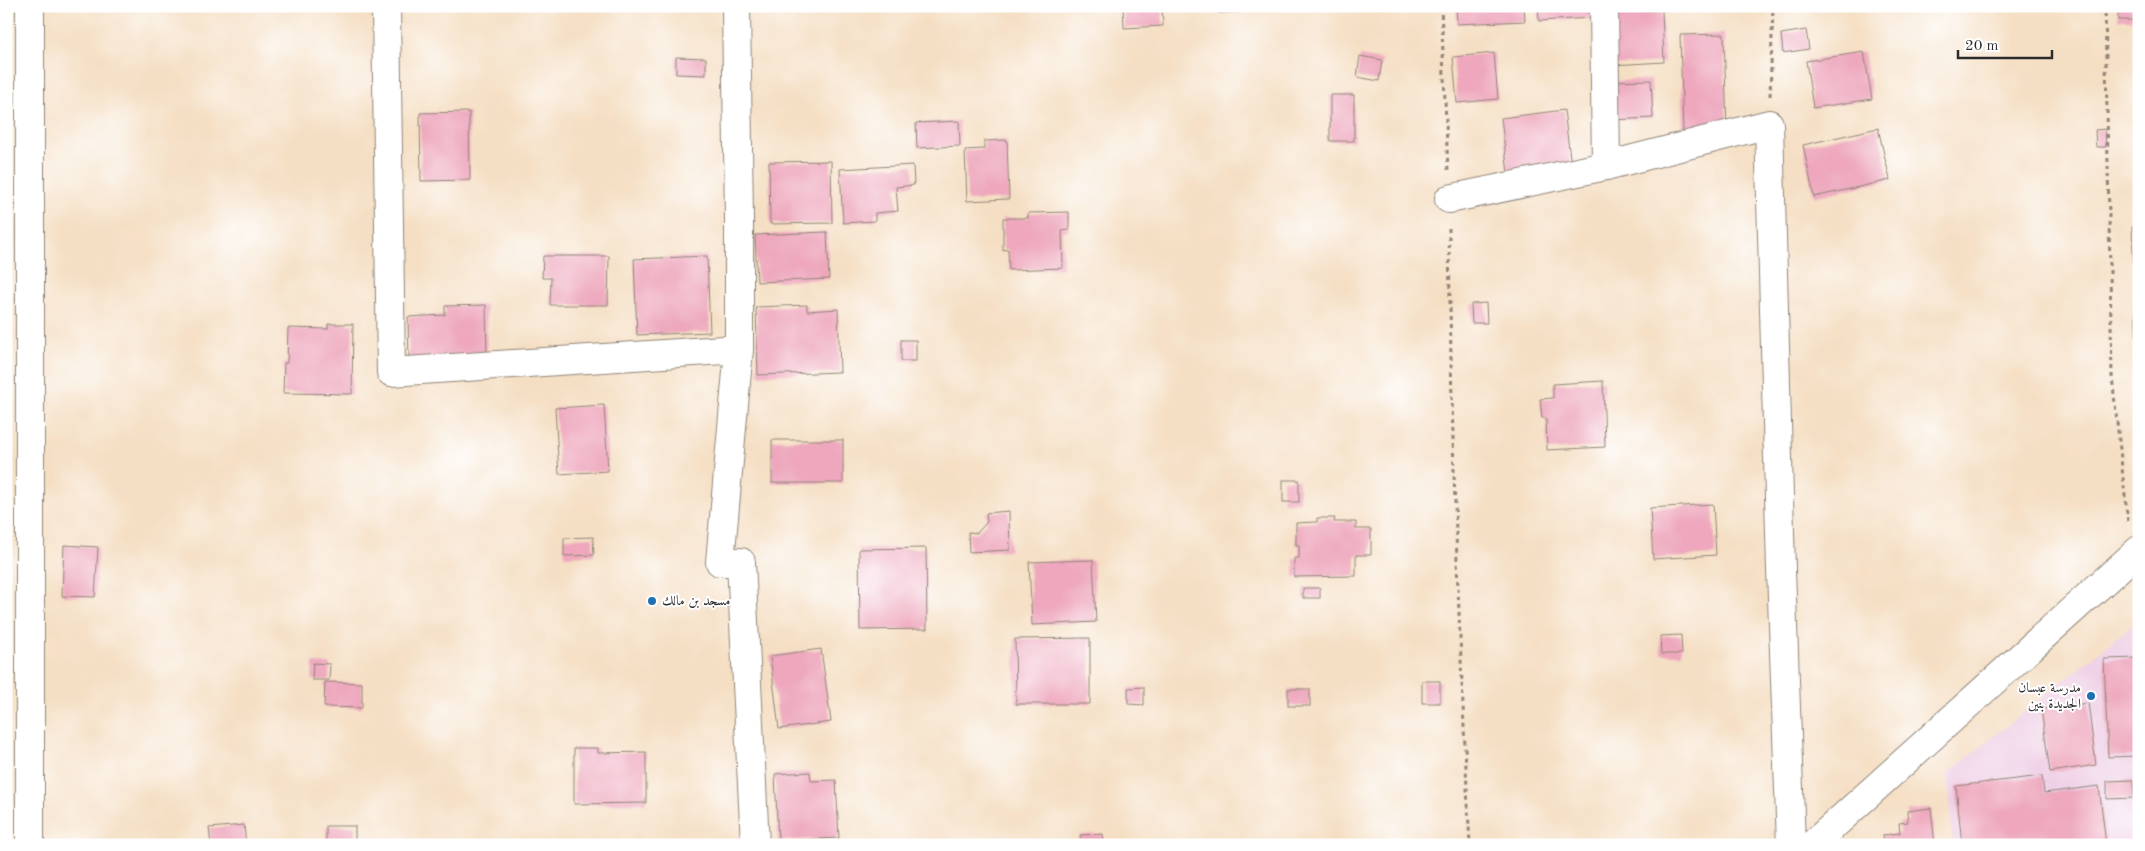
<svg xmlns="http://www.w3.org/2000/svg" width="2145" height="851" font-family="'Old Standard TT',Amiri,serif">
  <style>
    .built { fill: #efd0e6 }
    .building { fill: #eea7bd }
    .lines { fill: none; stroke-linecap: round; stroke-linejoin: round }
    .minor-casing { stroke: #908578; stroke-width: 30 }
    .path { stroke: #908578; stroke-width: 3; stroke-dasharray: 4 4; stroke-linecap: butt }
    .minor { stroke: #fff; stroke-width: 28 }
    .poi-dot { fill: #1f6fb2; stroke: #fff; stroke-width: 2 }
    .labels { text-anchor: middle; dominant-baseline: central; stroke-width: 4; stroke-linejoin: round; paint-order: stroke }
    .poi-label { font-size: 14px; fill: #2b2b2b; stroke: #fff; text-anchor: start }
  </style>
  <rect width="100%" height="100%" fill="#fff"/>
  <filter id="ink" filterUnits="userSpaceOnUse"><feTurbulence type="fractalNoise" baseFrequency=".02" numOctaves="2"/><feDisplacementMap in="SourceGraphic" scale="10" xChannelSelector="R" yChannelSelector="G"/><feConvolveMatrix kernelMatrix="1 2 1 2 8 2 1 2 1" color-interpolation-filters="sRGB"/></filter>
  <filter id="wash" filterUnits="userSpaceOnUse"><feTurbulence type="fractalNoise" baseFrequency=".0096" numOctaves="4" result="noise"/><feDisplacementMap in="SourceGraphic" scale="20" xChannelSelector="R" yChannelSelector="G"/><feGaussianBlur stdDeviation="1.12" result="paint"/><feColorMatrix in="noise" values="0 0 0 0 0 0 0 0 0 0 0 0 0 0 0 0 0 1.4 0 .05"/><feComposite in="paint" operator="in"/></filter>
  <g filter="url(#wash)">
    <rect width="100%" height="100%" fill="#f5dfc4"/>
    <path class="built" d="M2139,620v225h-186l-5,-72z"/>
    <g id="blocks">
      <g class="building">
        <path d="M1123,6h39l1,20 -39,2z"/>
        <path d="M1219,6h22v6l-22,1z"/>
        <path d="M1456,6h68l1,15 -68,3z"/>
        <path d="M1538,6h52l1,12 -52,3z"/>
        <rect x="2118" y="6" width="21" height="14"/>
        <path d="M1662,10l2,52 -52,3 -2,-53z"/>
        <path d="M1806,30l3,19 -26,4 -2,-19z"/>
        <path d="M1724,34l3,97 -44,1 -3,-97z"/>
        <path d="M1864,52l8,47 -59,9 -7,-47z"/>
        <path d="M1494,53l4,46 -41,4 -4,-46z"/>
        <path d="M1360,56l22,4 -3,21 -22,-4z"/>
        <path d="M676,57l30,1v17l-30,-1z"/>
        <path d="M1651,80l2,38 -42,2 -2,-39z"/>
        <rect x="1330" y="95" width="24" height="46"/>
        <path d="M1564,110l7,55 -63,8 -7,-55z"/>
        <path d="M469,112l1,68 -49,1 -1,-68z"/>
        <path d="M959,121l1,25 -43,2 -1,-25z"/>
        <path d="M1878,128l12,52 -76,17 -11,-52z"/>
        <path d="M2105,129l1,18h-10l-1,-17z"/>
        <path d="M1007,140l2,59 -42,2 -2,-51 19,-1v-8z"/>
        <path d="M831,161l1,62 -62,1 -1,-62z"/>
        <path d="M913,165l1,20 -18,2 2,24 -23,2v8l-32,2 -3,-54z"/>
        <path d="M1069,212v18l-7,1 1,37 -54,2 -1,-21 -5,1v-32h25v-5z"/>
        <path d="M2132,227h7v127h-2z"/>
        <path d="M827,232l2,47 -72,3 -2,-47z"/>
        <path d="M543,256h66l-1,49h-58l1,-27h-9z"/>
        <path d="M707,256l3,76 -73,3 -3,-76z"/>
        <path d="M1486,303l1,20h-15l-1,-19z"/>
        <path d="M486,305l1,54 -78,3 -1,-45 37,-2v-9z"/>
        <path d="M807,305v6l31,-2 2,63 -82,3 -2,-68z"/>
        <path d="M328,324h25l-1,70 -69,-1 1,-30h3l1,-35 40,1z"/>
        <rect x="901" y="340" width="15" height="21"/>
        <path d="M1603,381l2,66 -58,3 -1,-32h-4l-2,-19 13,-1v-14z"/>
        <path d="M604,405l4,66 -49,3 -4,-66z"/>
        <rect x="772" y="440" width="71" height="43"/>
        <rect x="1283" y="480" width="16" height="22"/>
        <path d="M1713,504l3,51 -63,4 -3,-51z"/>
        <path d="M1009,511l1,39 -41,2 -1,-20 9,1 10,-11 -1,-9z"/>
        <path d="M1317,518h18l-1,4h22v7h15v26h-15v21l-62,1v-19h5v-13h-3v-22l21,-1z"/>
        <path d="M593,537l1,18 -30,1v-18z"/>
        <path d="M64,545l34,2 -3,50 -33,-1z"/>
        <path d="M926,548l1,81 -67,1 -1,-81z"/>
        <path d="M1093,560l3,62 -64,3 -3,-63z"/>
        <rect x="1303" y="588" width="17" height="10"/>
        <path d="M1681,635l1,19h-21l-1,-18z"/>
        <path d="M1090,638v66h-74l-1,-65z"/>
        <path d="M821,649l10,73 -52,7 -9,-73z"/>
        <path d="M2139,658v98l-31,1 -4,-98z"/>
        <path d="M313,663l17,1 -1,16h-17z"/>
        <rect x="1422" y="681" width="18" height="22"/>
        <path d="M325,682l37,1v25l-38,-1z"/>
        <path d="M1144,687v18l-16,-1v-16z"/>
        <rect x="1288" y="689" width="22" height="17"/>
        <path d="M2088,703l8,62 -46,7 -9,-63z"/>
        <path d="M574,748h24v5l48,-1v51l-72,1z"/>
        <path d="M810,772l1,9 25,-1 3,58 -61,3 -3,-67z"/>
        <path d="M2042,776l2,17 55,-7 7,59h-144l-6,-59z"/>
        <path d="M2133,780l1,18 -27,1v-18z"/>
        <path d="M6,805h3l-1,40h-2z"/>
        <path d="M1931,808l4,37h-51l-1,-10 17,-2 -1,-10 9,-1 -1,-11z"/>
        <path d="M244,825l2,20h-35l-2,-17z"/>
        <rect x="326" y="826" width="29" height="19"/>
        <path d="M1103,834l1,11h-23l-1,-10z"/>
        <path d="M927,841v4h-24v-2z"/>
      </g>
    </g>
  </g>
  <g filter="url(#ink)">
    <use href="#blocks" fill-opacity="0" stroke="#908578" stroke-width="1"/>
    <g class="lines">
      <defs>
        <g id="minor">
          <path d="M386,6l5,366 348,-23"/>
          <path d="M736,6l3,213v130l-19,213h21l14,283"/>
          <path d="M1604,6l2,160"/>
          <path d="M1449,199l157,-33 163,-42 12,446 10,275"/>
          <path d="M30,845v-839"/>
          <path d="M1812,845l327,-295"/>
        </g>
      </defs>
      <use href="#minor" class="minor-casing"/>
      <g class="path">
        <path d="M1441,6l7,164"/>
        <path d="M2105,6l7,370 16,147"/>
        <path d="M1770,96l3,-90"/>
        <path d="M1449,228c2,206 10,411 21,617"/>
      </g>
      <use href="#minor" class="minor"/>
    </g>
  </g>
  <g class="poi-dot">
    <circle cx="652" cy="601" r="5"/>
    <circle cx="2091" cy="696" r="5"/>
  </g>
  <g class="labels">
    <g class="poi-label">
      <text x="662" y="601">مسجد بن مالك</text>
      <text x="2081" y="688" text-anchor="end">مدرسة عبسان<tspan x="2081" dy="16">الجديدة بنين</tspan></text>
    </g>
  </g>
  <rect width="2145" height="851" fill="none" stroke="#fff" stroke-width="25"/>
  <path d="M1958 50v8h94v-8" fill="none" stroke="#2b2b2b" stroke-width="2.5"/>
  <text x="1965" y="50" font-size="15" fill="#2b2b2b" stroke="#ffffff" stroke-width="4" paint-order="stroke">20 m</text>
</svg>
